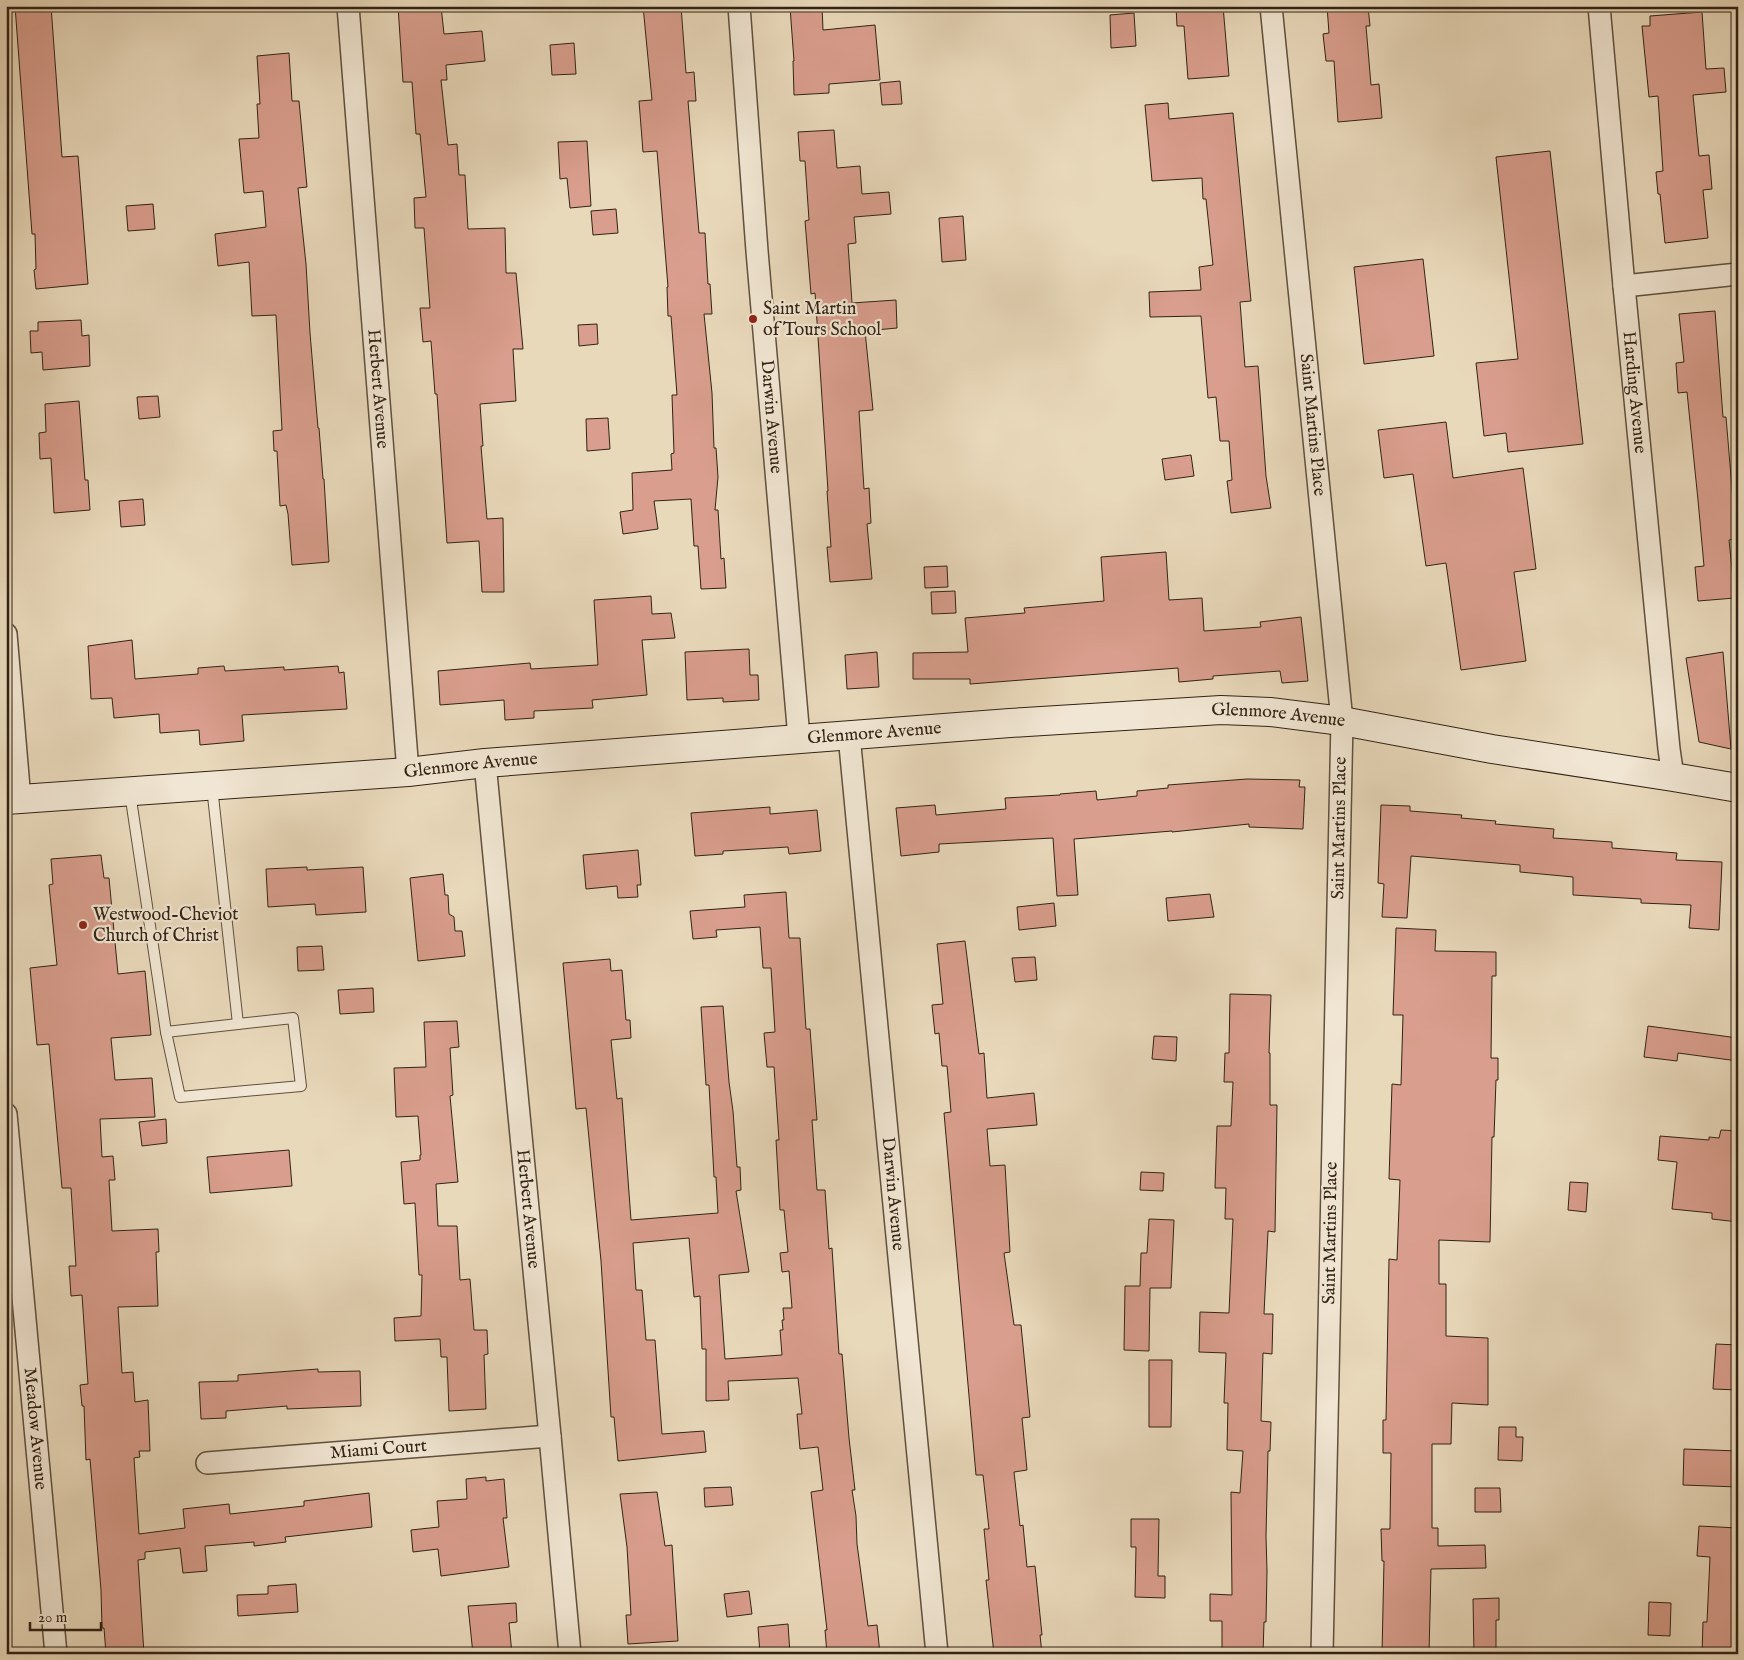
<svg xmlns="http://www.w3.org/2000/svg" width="1744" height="1660" font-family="'IM FELL English',serif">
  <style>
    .building { fill: #d99e8d; stroke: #312314 }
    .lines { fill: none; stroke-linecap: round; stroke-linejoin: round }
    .lane-casing { stroke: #5f503e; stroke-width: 12 }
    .street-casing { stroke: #5f503e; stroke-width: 24 }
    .secondary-casing { stroke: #312314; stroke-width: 30 }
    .lane { stroke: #f1e6d3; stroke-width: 10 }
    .street { stroke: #f1e6d3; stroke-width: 21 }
    .secondary { stroke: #f1e6d3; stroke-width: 28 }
    .poi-dot { fill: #8f2418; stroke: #f1e6d3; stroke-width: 2 }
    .labels { text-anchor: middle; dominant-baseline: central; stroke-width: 4.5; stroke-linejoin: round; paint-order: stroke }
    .poi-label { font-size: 18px; fill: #312314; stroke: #f1e6d3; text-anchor: start }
    .street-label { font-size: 18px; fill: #312314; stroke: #f1e6d3 }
  </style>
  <rect width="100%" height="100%" fill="#e9d9bb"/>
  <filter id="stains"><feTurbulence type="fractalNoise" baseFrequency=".004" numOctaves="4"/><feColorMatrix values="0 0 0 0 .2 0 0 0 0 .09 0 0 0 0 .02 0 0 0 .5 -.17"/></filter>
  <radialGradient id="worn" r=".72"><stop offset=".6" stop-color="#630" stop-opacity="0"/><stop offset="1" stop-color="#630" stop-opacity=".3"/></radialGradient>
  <g class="building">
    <path d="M15,6h36l11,151 16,-1 10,128 -52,5 -2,-19 2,-1 -1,-35h-3z"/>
    <path d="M398,6h43l3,28 38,-3 3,30 -39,4 1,15h-6l7,65 9,-1 2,31h6l3,54 37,-1 1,45h10l7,76h-10l3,52 -36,3 3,42h-2l6,73 16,-1 1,74h-22l-3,-51 -32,2 -10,-149h-2l-4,-53 -8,1 -3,-34h10l-6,-80h-9l-1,-30 12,-1 -6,-63h-4l-4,-52h-9z"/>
    <path d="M643,6h38l5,67 8,-1 2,29h-8l11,132h6l3,51h2l2,30h-8l8,79 2,55h2l2,29 -3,33h3l3,49 3,-1 2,30 -25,1 -3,-43h-4l-3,-47 -37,2 4,28 -35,5 -3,-22 13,-2 -1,-37 40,-3 -1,-16 3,-1 -2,-58h5l-6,-79h-3l-1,-29h1l-11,-136 -14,1 -4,-51 13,-1z"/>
    <path d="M806,6h16l1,24 52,-5 5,55 -51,4v9l-35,2 -1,-34h1l-4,-54z"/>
    <path d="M1176,6h47l6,70 -41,3 -4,-53h-7z"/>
    <path d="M1327,6h41l2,20h-4l5,59 8,-1 3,34 -44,4 -4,-61h-8l-3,-27 6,-1z"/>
    <path d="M1702,12l4,57 18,-1 2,24 -33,3 6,61 10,-1 3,34 -9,1 5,48 -43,5 -5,-49h-2l-2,-22 7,-1 -5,-75 -9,1 -7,-71h8v-10z"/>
    <path d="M1134,13l2,33 -25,2 -1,-33z"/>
    <path d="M574,43l2,31 -24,1 -2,-30z"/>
    <path d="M289,53l3,48h7l8,86 -9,1 8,76 4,69 8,95h1l4,51h1l5,83 -37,3 -4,-51 -2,-9 -6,1 -3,-55h-3l-1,-20 9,-1 -6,-115 -24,1 -3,-54 -31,4 -3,-32 51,-7 -3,-36 -19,2 -5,-54 20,-1 -2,-34h3l-3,-48z"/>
    <path d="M900,81l2,23 -20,1 -2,-22z"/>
    <path d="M1168,103l1,16 64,-6 18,188 -11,1 5,65 13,-1 8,110 5,32 -40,5 -4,-32 5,-1 -3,-39h-9l-4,-44 -8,1 -7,-82 -51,1 -1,-25 52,-2 -2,-23 14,-2 -7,-66h-3l-1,-21 -50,3 -7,-76z"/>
    <path d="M834,130l3,38 23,-2 2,28 27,-2 2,22 -37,3 2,26 -8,1 4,59 44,-3 1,28 -32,3 8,79 -14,1 5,78 5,-1 2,35 -4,1 5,55 -42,3 -3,-35h4l-4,-56h1l-12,-185 -1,-13 -4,1 -6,-73 4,-1 -4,-59h-5l-2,-29z"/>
    <path d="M587,141l4,65 -21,2 -3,-30 -7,1 -2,-37z"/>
    <path d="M1550,151l33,293 -75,8 -2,-19 -22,3 -8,-73 42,-4 -22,-202z"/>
    <path d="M153,204l2,25 -27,2 -2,-25z"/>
    <path d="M616,209l2,24 -25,2 -2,-24z"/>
    <path d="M963,216l3,44 -24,2 -3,-44z"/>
    <path d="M1423,259l11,97 -70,8 -10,-97z"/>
    <path d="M1715,311l8,106h3l8,95h4l-2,27 -7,1 6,58 -37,3 -3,-34 9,-1 -6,-66 -11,-108 -9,1 -2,-30 8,-1 -5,-48z"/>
    <path d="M81,320l1,16 7,-1 1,31 -47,4 -1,-18 -11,1 -1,-22h8v-9z"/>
    <path d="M597,324l1,20 -19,2 -1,-21z"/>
    <path d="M158,396l2,21 -21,2 -2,-22z"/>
    <path d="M79,401l6,79h3l2,30 -36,3 -3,-55 -11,1 -1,-26 7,-1 -1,-28z"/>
    <path d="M608,418l2,31 -23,2 -1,-32z"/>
    <path d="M1446,422l7,56 70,-10 13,101 -22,3 12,89 -65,9 -15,-107 -20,3 -13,-92 -29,4 -6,-48z"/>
    <path d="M1191,455l3,21 -29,4 -3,-21z"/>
    <path d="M143,499l2,26 -24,2 -2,-26z"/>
    <path d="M1166,552l3,48 33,-2 2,33 57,-4 -1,-5 41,-5 7,64 -26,2 -2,-12 -67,5v3l-34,3 -1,-14 -208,16v-5h-57v-26l55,-1 -3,-34 60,-5 -1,-5 80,-7 -3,-44z"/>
    <path d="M947,566l1,21 -23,1 -1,-21z"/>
    <path d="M955,591l1,22 -24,1 -1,-22z"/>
    <path d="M651,596l1,18 19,-1 4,25 -33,2 5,55 -55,5 1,8 -59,3v7l-29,2 -1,-20 -64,5 -2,-34 92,-8 1,6 67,-4 -4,-65z"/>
    <path d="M132,640l3,39 63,-5v-6l26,-2 1,5 59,-4v3l54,-4 1,7 5,-1 3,37 -105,6 2,26 -44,4 -1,-15 -39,3 -1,-19 -45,4 -2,-20 -21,1 -3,-53z"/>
    <path d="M749,649l1,26h8l1,25 -36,2v-4l-36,2 -2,-48z"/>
    <path d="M877,652l2,35 -32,2 -2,-34z"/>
    <path d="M1723,652l8,97 -32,-7 -13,-84z"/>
    <path d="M1247,779l53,1 -1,7h6l-2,42 -54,-2v-3l-77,8v-1l-98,8 4,56 -21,1 -4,-58 -114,6v8l-38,4 -5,-48 39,-3 1,10 70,-6 -1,-11 55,-3v-1l36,-3 1,9 40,-4v-5l31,-3v-3z"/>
    <path d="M1381,805l29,1v5l52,4 -1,3 35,3 -1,3 59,5 -1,9 59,4v6l65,5 -1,7 46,2 -3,68 -30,-2 2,-23 -50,-2v-4l-68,-4v-18l-53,-5v-7l-109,-9 -4,62 -25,-1 2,-33 -6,-1z"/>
    <path d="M770,807v7l47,-4 4,41 -32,3 -1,-7 -65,4v3l-28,2 -4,-43z"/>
    <path d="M638,850l3,35h-4l1,12 -20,1 -1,-12 -31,3 -3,-34z"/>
    <path d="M101,855l3,23h5l9,96 27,-3 6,64 -40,3 4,42 37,-2 3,39 -55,2 2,38 11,-1 2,24h-6l3,51 46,-2 1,23h-3l2,54 -40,1 4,66 11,-1 2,30 13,-2 2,51h-11l1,6 -6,1 5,76 46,-6 -2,-19 46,-5 1,10 74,-8v-5l65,-8 3,34 -87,10 1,5 -32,4v-4l-49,4 2,25 -24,2 -3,-25 -35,4v7l-7,1 6,94h-38l-2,-26h-2l-1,-38 -11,-131 -4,1 -2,-54h-2l-2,-21 8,-1 -6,-89 -11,1 -2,-30h7l-5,-78h-9l-13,-144 -12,1 -7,-77 27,-3 -8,-80 4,-1 -2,-25z"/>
    <path d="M307,867v3l56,-3 3,45 -50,3 -1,-11 -47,3 -2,-38z"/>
    <path d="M443,874l2,21h3l1,19 5,3 1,14h7l3,25 -47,5 -8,-83z"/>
    <path d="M786,892l3,46h11l6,91h4l7,91h-5l5,70h8l4,59 3,-1 7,106h3l7,84 6,52h-3l4,26 1,28 11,82 9,-1 3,29h-53l-2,-24h2l-16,-138 12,-2 -5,-43 -18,2 -3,-35h5l-4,-36 -70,3 1,19 -23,1v-52h-4l-2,-53 -6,1 -5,-59 -56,5 3,47h6l4,50h9l7,94 42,-3 2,21 -88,9 -4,-44h-3l-10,-156 -15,-153 -10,1 -13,-146 47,-4 1,12 11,-1 4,50h4l1,18 -20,2 6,59 5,-1 9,122 87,-7 -2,-36h-2l-5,-92h-3l-5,-78 22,-1 6,76 4,29 4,56h3l1,23 -5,1 13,81 -30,3 6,84 57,-4 -2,-25h3l-1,-10h2l-1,-12h9l-3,-37 -7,1 -2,-19 8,-1 -4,-42h-4l-4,-70h3l-5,-73h-7l-3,-34 11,-1 -4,-64h-8l-3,-41 -44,3 1,7 -24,2 -3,-28 55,-4 -1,-12z"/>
    <path d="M1210,894l4,23 -46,4 -2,-23z"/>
    <path d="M1054,903l2,23 -37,4 -2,-23z"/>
    <path d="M1396,928l40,2 -1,21 61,1v24h-4l-1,82h7v22h-2l-2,57h-2l-2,105 -51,-2v44h7v52l42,2v67l-36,-2 -1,41h-19v84h6v18l47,-1 1,23 -55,1 -2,85h-47l2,-93h-2l-1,-32h9l1,-76h-8v-33h3l3,-161 8,1 3,-80 -11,-1 3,-95 9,1 2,-70h-10z"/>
    <path d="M965,941l14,113 5,-1 3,45 47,-5 3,32 -50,4 3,37 15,-1 5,87 -6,1 10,72h7l9,92 -8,1 5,52 -13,2 6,54 3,-1 4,42 8,-1 7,69h-2l2,19h-48l-8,-74h3l-5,-51h5l-6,-54h-7l-32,-362 7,-1 -4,-46h-5l-3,-33 -4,1 -3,-29 11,-1 -6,-60z"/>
    <path d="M322,946l2,24 -26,1 -1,-24z"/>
    <path d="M1035,957l2,23 -22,2 -3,-24z"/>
    <path d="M373,988l1,24 -34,2 -2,-24z"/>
    <path d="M1230,994l41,1 -2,58h1v52h7l-2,127 -7,-1 -4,83h9l-1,40 -9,-1 -2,68 10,1 -1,29h-2l-2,85 1,35 -1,51h-2l-1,32h-41v-33h-12v-27l22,1 -1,-103 9,1 3,-42 -16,-1 1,-47h-4l2,-50 -27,-1 1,-40 29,1 4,-94h-8l1,-31h-11l2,-62h14l2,-44h-9l1,-29h4z"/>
    <path d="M457,1021l2,26 -9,1 3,47 -3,1 8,86 -22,2 2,42h19l3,54 10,-1 4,51h13l1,24 -4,1 2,54 -37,2 -2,-54h-6l-1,-18 -45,2 -1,-23 27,-2 1,-41h-3l-4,-72 -11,1 -3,-42 19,-2v-5h1l-3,-39 -22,1 -2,-49 32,-1 -2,-45z"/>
    <path d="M1648,1026l90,12v23l-60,-8 -1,8 -33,-4z"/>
    <path d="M1154,1036l23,1 -1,24 -24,-2z"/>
    <path d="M166,1119l1,24 -25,3 -3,-24z"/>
    <path d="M1721,1130l17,1v91l-26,-3v-6l-40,-4 5,-47 -19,-2 2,-24 49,4v-3l10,1z"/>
    <path d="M289,1150l3,36 -82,7 -3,-36z"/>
    <path d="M1141,1172l23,1 -1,18 -23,-1z"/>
    <path d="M1570,1182l18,1 -2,29 -18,-2z"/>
    <path d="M1149,1219l25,1 -3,68h-21l-1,63 -25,-1 1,-64h15l1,-33h6z"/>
    <path d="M1716,1344l22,1v45l-25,-1z"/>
    <path d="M1149,1360h23l-1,67h-22z"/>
    <path d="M318,1369v3l42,-1 1,35 -74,3v-3l-61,5v7l-25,1 -2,-37 39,-1v-6z"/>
    <path d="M1499,1427h17v10h7l-1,24 -24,-1z"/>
    <path d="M1684,1449l54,2v36l-55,-2z"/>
    <path d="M486,1477v4l18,-2 3,39h-4l6,49 -68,9 -3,-27 -25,3 -2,-22 28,-3 -2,-26 30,-2 -1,-20z"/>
    <path d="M731,1487l2,18 -28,2 -1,-19z"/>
    <path d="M1475,1488h25l1,24h-26z"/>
    <path d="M657,1492l8,54 7,-1 6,96 -50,3 -2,-29h5l-4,-68 -7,-53z"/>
    <path d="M1131,1519h28l-1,57h7v22l-30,-1 1,-50h-5z"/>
    <path d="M1699,1526l39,2v126h-36l1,-32h4l3,-65 -13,-1z"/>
    <path d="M296,1584l2,28 -60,4 -1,-21 31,-1v-8z"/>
    <path d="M749,1591l3,23 -25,3 -3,-23z"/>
    <path d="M1499,1598v22h-3v34h-22l-1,-55z"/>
    <path d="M1649,1602l22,1 -1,33 -22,-1z"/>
    <path d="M516,1603l1,19 -8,1 3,31h-39l-5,-48z"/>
    <path d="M788,1624l2,30h-30l-2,-27z"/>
  </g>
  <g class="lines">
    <defs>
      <g id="lane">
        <path d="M130,793l36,239 14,65 121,-11 -8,-68 -55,6 -26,-237"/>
        <path d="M166,1032l72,-8"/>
      </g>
      <g id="street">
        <path id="s1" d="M348,6l60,766"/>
        <path id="s2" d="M739,6l18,245 42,487"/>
        <path id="s3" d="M1271,6l71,715 -20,933"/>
        <path id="s4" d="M1599,6l25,280 45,463 4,28"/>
        <path d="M1624,286l114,-12"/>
        <path d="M6,634l14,166"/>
        <path id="s5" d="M849,735l88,919"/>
        <path id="s6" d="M485,763l65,673 20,218"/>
        <path id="s7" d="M6,1114l50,540"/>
        <path id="s8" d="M207,1463l343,-27"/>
      </g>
      <g id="secondary">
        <path id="s9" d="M6,800l402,-28 77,-9 525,-40 211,-13 49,2 72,9 150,28 181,28 65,11"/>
      </g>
    </defs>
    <use href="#lane" class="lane-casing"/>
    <use href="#street" class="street-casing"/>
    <use href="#secondary" class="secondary-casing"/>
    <use href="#lane" class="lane"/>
    <use href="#street" class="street"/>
    <use href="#secondary" class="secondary"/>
  </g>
  <g class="poi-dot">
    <circle cx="753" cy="319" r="5"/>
    <circle cx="83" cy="925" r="5"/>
  </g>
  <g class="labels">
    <g class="poi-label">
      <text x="763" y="309">Saint Martin<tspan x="763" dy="21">of Tours School</tspan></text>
      <text x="93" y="915">Westwood-Cheviot<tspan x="93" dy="21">Church of Christ</tspan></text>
    </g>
    <g class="street-label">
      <text stroke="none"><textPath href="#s1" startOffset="384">Herbert Avenue</textPath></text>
      <text stroke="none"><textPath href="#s4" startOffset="388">Harding Avenue</textPath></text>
      <text stroke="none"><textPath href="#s2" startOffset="412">Darwin Avenue</textPath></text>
      <text stroke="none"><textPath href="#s3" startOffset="421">Saint Martins Place</textPath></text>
      <text stroke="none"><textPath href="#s9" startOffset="1276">Glenmore Avenue</textPath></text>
      <text stroke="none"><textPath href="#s9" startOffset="871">Glenmore Avenue</textPath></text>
      <text stroke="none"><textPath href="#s9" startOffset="466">Glenmore Avenue</textPath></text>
      <text transform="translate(1340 828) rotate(-89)">Saint Martins Place</text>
      <text stroke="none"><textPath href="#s5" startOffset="461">Darwin Avenue</textPath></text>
      <text stroke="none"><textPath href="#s6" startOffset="448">Herbert Avenue</textPath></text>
      <text transform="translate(1331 1233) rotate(-89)">Saint Martins Place</text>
      <text stroke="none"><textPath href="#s7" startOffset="316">Meadow Avenue</textPath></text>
      <text stroke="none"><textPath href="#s8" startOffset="172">Miami Court</textPath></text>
    </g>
  </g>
  <rect width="1744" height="1660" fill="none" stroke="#e9d9bb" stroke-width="25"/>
  <rect x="8" y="8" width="1729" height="1645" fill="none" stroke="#312314" stroke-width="2.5"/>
  <rect x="12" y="12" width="1719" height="1635" fill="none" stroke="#312314"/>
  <path d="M30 1622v8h71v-8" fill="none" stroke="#312314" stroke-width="2.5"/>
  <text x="38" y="1622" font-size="15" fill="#312314" stroke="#f1e6d3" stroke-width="4" paint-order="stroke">20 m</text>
  <rect width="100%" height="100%" filter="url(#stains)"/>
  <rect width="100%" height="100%" fill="url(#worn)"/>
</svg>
